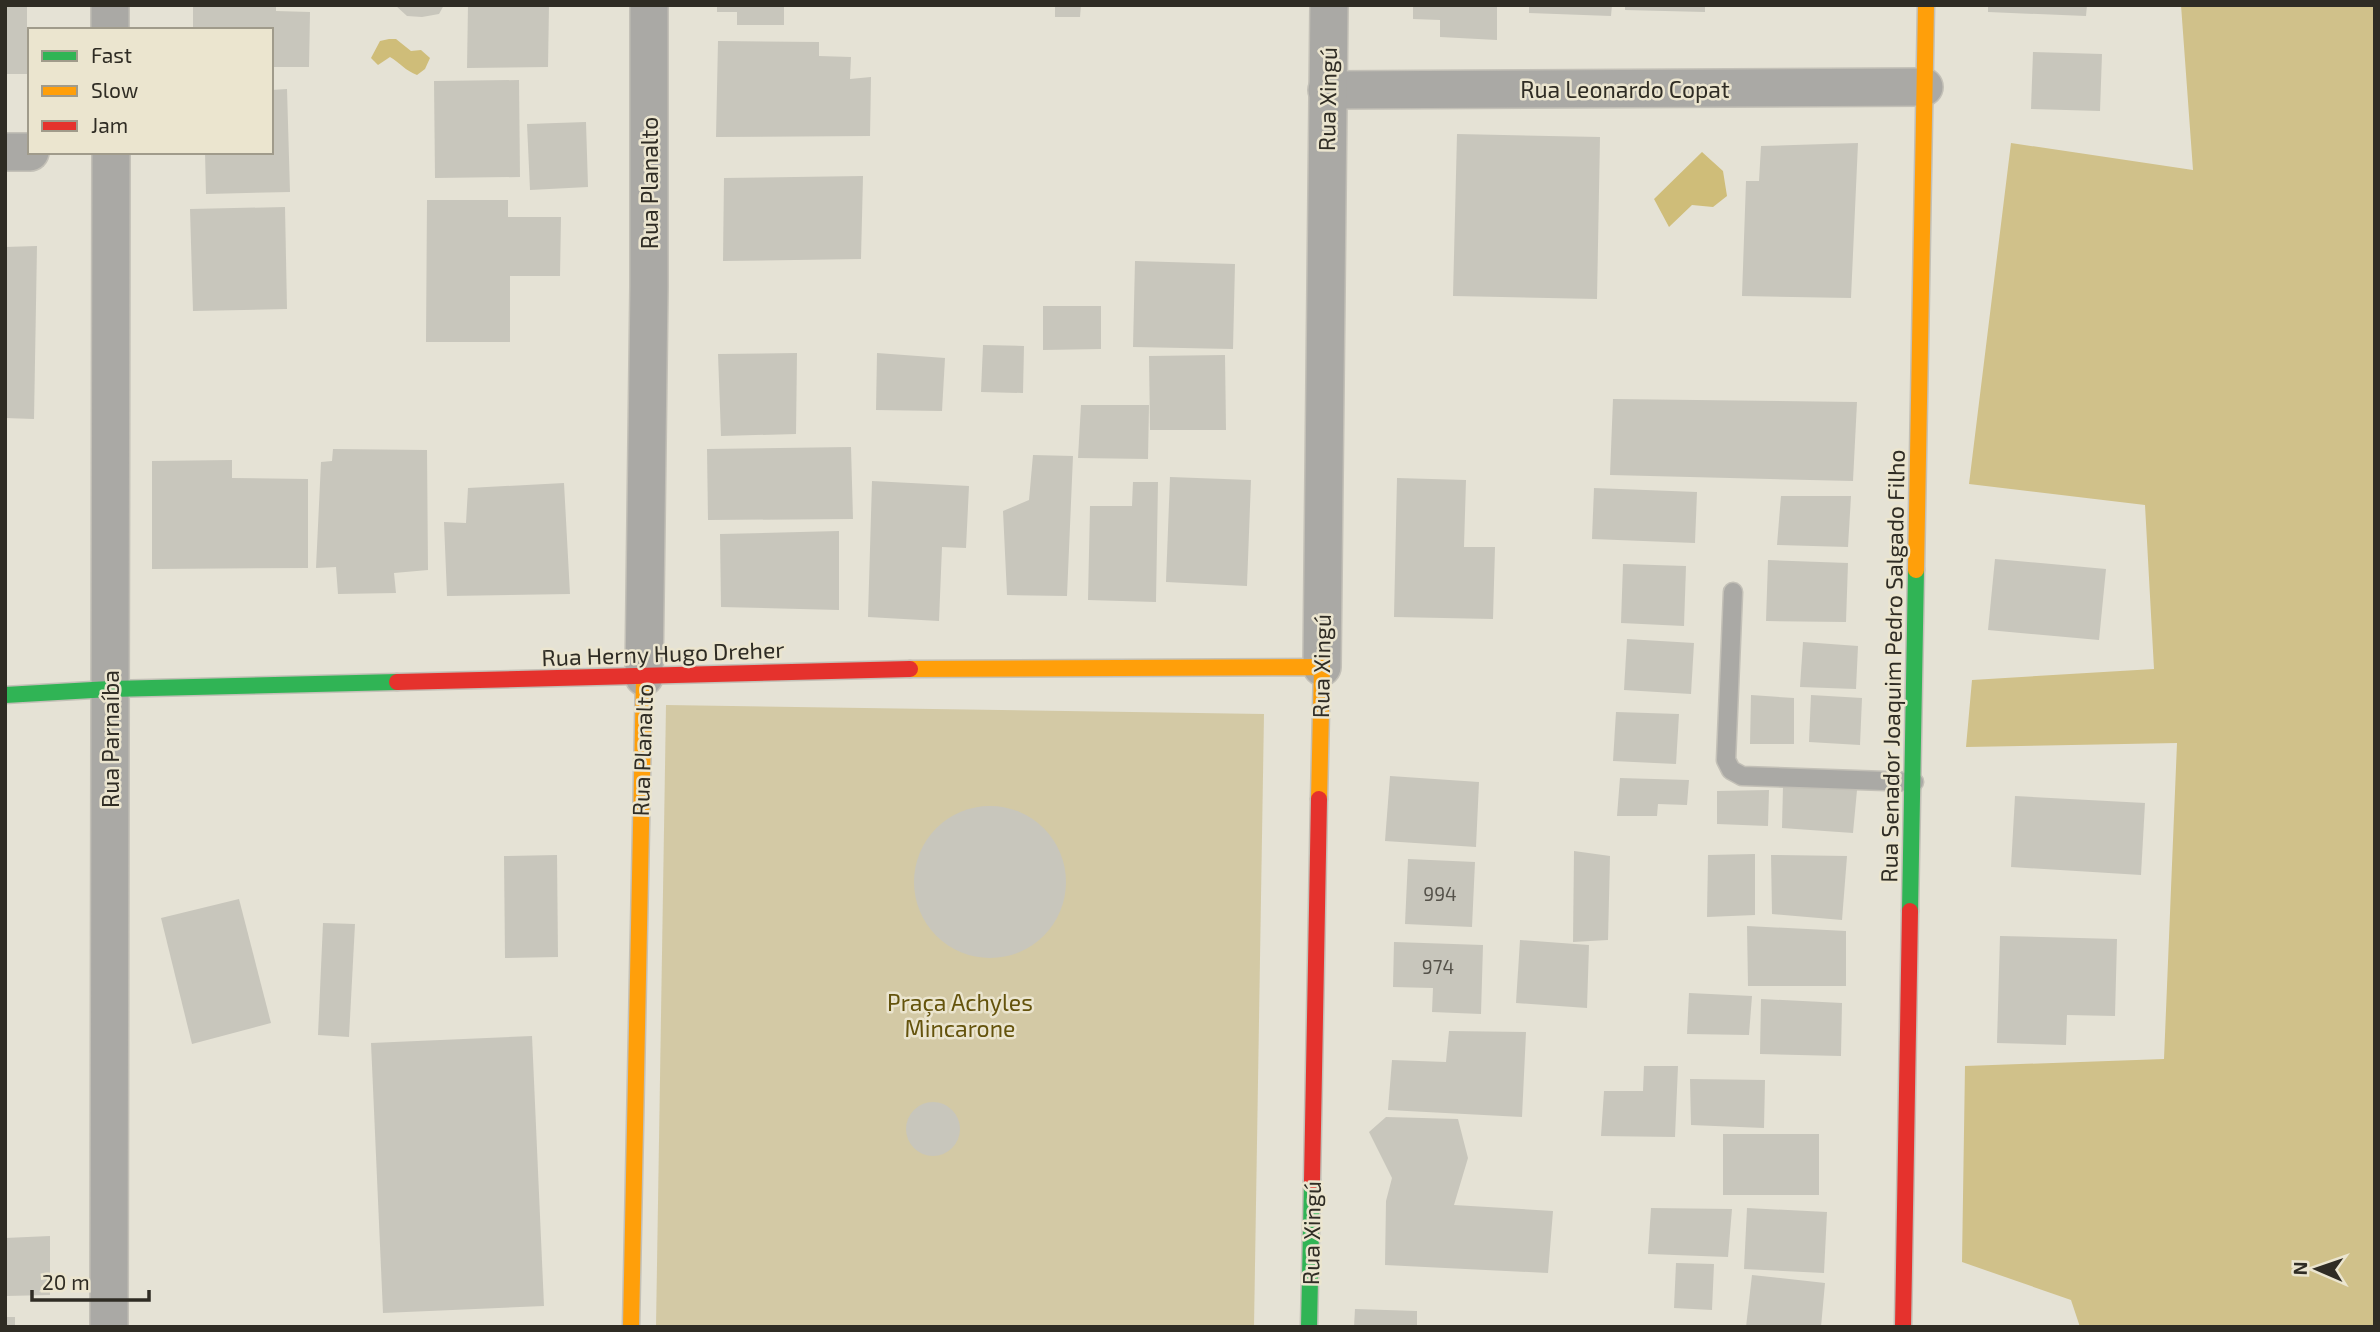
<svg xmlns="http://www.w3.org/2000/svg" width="2380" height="1332" font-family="'Exo 2',sans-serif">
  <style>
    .green { fill: #d3c9a5 }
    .forest { fill: #d0c18a }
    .water { fill: #cfbd79 }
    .building { fill: #c8c6bc }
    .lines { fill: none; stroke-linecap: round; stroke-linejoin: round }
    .lane-casing { stroke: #c3c0b7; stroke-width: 21 }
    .street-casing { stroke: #c3c0b7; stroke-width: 40 }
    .fast-casing { stroke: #c3c0b7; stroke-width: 19 }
    .slow-casing { stroke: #c3c0b7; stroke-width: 19 }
    .jam-casing { stroke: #c3c0b7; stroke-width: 19 }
    .lane { stroke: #aaa9a5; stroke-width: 18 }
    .street { stroke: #aaa9a5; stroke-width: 37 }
    .fast { stroke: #30b455; stroke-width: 16 }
    .slow { stroke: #ff9f0a; stroke-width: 16 }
    .jam { stroke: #e5322d; stroke-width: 16 }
    .labels { text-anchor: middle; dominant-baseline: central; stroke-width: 5; stroke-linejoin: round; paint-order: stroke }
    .number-label { font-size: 19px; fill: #55524a }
    .street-label { font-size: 23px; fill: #2f2c24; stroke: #ebe5cf }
    .park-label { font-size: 23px; fill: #64530c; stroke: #ebe5cf }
  </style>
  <rect width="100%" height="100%" fill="#e5e2d5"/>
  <path class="green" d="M666,705l598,9 -10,613h-598z"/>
  <path class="forest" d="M2181,5h194v1322h-295l-9,-27 -109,-38 3,-196 199,-7 13,-316 -211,4 6,-67 182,-11 -9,-164 -176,-21 42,-341 182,27z"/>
  <g class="water">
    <path d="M389,39h7l15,12 10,-1 9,8 -5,11 -8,6c-11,-4 -17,-12 -27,-18l-12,8 -7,-7 9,-17z"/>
    <path d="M1702,152l21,19 4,25 -14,11 -21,-2 -23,22 -15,-28z"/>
  </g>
  <g class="building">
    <rect x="5" y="5" width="22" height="69"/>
    <path d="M193,5h83v6l34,1 -1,55h-38v-37h-78z"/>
    <path d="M395,5h49l-5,9 -17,3 -15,-1z"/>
    <path d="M468,5h81l-1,62 -81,1z"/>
    <path d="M717,5h67v20h-47v-13h-20z"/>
    <path d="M1055,5h26l-1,12h-25z"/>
    <path d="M1413,5h84v35l-57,-3v-17l-27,-1z"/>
    <path d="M1529,5h83l-1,11 -82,-3z"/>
    <path d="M1625,5h80v7l-80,-2z"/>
    <path d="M1988,5h99l-1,11 -98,-4z"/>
    <path d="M718,41l101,1v14l32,1 -1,22 21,-2 -1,59 -154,1z"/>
    <path d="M2033,52l69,2 -2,57 -69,-2z"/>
    <path d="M519,80l1,97 -85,1 -1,-97z"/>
    <path d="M287,89l3,103 -84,2 -1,-42h66v-62z"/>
    <path d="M586,122l2,65 -58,3 -3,-66z"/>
    <path d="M1457,134l143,3 -3,162 -144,-3z"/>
    <path d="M1858,143l-7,155 -109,-2 4,-115h13l2,-35z"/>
    <path d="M863,176l-2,83 -138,2 1,-83z"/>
    <path d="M427,200h81v17h53l-1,59h-50v66h-84z"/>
    <path d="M285,207l2,102 -94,2 -3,-102z"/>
    <path d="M37,246l-3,173 -29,-1v-171z"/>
    <path d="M1135,261l100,3 -2,85 -100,-2z"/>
    <path d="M1043,306h58v43l-58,1z"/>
    <path d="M983,345l41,1 -1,47 -42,-1z"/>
    <path d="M797,353l-1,81 -75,2 -3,-82z"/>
    <path d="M877,353l68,5 -3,53 -66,-1z"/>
    <path d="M1225,355l1,75h-76l-1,-74z"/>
    <path d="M1613,399l244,3 -4,79 -243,-6z"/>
    <path d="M1081,405h68l-1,54 -70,-1z"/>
    <path d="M851,447l2,72 -145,1 -1,-71z"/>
    <path d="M333,449l94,1 1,120 -34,3 2,20 -58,1 -2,-27 -20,1 5,-106 11,-1z"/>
    <path d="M1033,455l40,1 -6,140 -60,-1 -4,-84 26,-11z"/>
    <path d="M232,460v18l76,1v89l-156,1v-108z"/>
    <path d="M1170,477l81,3 -4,106 -81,-4z"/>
    <path d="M1397,478l69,2 -2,67h31l-2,72 -99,-2z"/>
    <path d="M872,481l97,5 -3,62 -24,-1 -3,74 -71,-4z"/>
    <path d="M1133,482h25l-2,120 -68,-2 2,-94h42z"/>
    <path d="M564,483l6,111 -123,2 -3,-74 22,1 2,-35z"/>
    <path d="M1594,488l103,4 -2,51 -103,-4z"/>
    <path d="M1781,496h70l-3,51 -71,-2z"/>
    <path d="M839,531v79l-118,-3 -1,-73z"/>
    <path d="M1995,559l111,10 -7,71 -111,-10z"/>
    <path d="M1768,560l80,3 -2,59 -80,-1z"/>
    <path d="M1623,564l63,2 -2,60 -63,-3z"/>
    <path d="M1627,639l67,4 -3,51 -67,-4z"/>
    <path d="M1803,642l55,4 -2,43 -56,-2z"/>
    <path d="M1751,695l43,3v46h-44z"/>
    <path d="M1811,695l51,3 -2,47 -51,-3z"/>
    <path d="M1616,712l63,2 -3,50 -63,-3z"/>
    <path d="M1390,776l89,6 -3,65 -91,-6z"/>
    <path d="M1620,778l69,2 -2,25 -29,-1 -1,12h-40z"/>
    <path d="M1783,786l74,4 -4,43 -71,-5z"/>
    <path d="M1769,790l-1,36 -51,-2v-33z"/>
    <path d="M2015,796l130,7 -4,72 -130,-8z"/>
    <circle cx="990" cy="882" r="76"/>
    <path d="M1574,851l36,5 -2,84 -35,2z"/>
    <path d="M1755,854v61l-48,2 1,-62z"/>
    <path d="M557,855l1,102 -53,1 -1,-102z"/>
    <path d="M1771,855l76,1 -5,64 -70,-6z"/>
    <path d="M1408,859l67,3 -3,65 -67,-3z"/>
    <path d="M239,899l32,124 -79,21 -31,-126z"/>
    <path d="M323,923l32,1 -6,113 -31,-2z"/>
    <path d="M1747,926l99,5v55h-98z"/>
    <path d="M2000,936l117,3 -2,77 -48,-1 -1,30 -69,-2z"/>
    <path d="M1520,940l69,5 -2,63 -71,-5z"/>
    <path d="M1394,942l89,3 -2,69 -49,-2 1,-24 -40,-1z"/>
    <path d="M1689,993l63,3 -3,39 -62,-1z"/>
    <path d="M1761,999l81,4 -1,53 -81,-2z"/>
    <path d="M1449,1031l77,1 -4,85 -134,-7 4,-50 54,2z"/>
    <path d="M532,1036l12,270 -161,7 -12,-270z"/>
    <path d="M1644,1066h34l-3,71 -74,-1 3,-45h39z"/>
    <path d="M1690,1079l75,1 -1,48 -73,-3z"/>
    <circle cx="933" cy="1129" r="27"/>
    <path d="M1386,1117l72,2 10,39 -14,47 99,6 -5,62 -163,-8 1,-64 6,-23 -23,-46z"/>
    <rect x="1723" y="1134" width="96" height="61"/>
    <path d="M1651,1208l81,1 -4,48 -80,-3z"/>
    <path d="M1747,1208l80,4 -3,61 -80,-4z"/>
    <path d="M50,1236v59l-45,1v-58z"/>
    <path d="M1676,1263l38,1 -2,46 -38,-2z"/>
    <path d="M1752,1275l73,8 -4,44h-75z"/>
    <path d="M1355,1309l62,2v16h-63z"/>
    <rect x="5" y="1317" width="10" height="10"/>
  </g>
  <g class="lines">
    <defs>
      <path id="lane" d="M1733,592l-7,168 5,10 11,6 172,6"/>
      <g id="street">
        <path d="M110,5v25"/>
        <path d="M1327,90l597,-3"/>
        <path d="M5,152h25"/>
        <path d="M1322,667l7,-662"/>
        <path d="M644,677l5,-390v-282"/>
        <path d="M109,1327l2,-1175"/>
      </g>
      <g id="fast">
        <path d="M5,695l105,-6 287,-7"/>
        <path d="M1910,911l6,-341"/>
        <path d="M1309,1327l3,-146"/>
      </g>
      <g id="slow">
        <path d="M1916,570l10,-565"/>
        <path d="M910,669l412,-2 -3,132"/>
        <path d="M631,1327l13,-650"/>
      </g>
      <g id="jam">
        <path d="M397,682l513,-13"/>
        <path d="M1312,1181l7,-382"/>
        <path d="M1903,1327l7,-416"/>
      </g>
    </defs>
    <use href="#lane" class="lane-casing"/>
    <use href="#street" class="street-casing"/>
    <use href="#fast" class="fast-casing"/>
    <use href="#slow" class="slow-casing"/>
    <use href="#jam" class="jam-casing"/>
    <use href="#lane" class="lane"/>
    <use href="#street" class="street"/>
    <use href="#fast" class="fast"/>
    <use href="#slow" class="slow"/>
    <use href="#jam" class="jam"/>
  </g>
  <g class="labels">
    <g class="number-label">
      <text x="1440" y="893">994</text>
      <text x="1438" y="966">974</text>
    </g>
    <g class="street-label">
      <text x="1625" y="89">Rua Leonardo Copat</text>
      <text transform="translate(1327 99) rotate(-89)">Rua Xingú</text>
      <text transform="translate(649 183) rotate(-90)">Rua Planalto</text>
      <text transform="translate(663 653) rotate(-2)">Rua Herny Hugo Dreher</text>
      <text transform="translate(1321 666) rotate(-89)">Rua Xingú</text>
      <text transform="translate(1892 666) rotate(-89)">Rua Senador Joaquim Pedro Salgado Filho</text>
      <text transform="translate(110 739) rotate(-90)">Rua Parnaíba</text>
      <text transform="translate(642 750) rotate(-88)">Rua Planalto</text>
      <text transform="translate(1311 1233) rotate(-89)">Rua Xingú</text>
    </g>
    <g class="park-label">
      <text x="960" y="1002">Praça Achyles<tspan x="960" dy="26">Mincarone</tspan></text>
    </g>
  </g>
  <rect width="2380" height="1332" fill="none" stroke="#2f2c24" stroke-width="14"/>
  <rect x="28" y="28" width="245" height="126" fill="#ebe5cf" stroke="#a09b8b" stroke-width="2"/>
  <rect x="42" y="51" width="35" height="10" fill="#30b455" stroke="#a09b8b" stroke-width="2"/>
  <text x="91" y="63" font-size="21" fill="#2f2c24">Fast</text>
  <rect x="42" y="86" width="35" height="10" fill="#ff9f0a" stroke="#a09b8b" stroke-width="2"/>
  <text x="91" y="98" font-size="21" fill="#2f2c24">Slow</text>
  <rect x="42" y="121" width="35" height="10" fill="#e5322d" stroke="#a09b8b" stroke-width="2"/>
  <text x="91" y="133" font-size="21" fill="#2f2c24">Jam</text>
  <g transform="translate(2317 1269) rotate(272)" stroke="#ebe5cf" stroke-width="5" paint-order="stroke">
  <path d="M0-5L12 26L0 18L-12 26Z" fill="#2f2c24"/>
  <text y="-10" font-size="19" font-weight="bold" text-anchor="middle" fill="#2f2c24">N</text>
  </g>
  <path d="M32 1290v10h117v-10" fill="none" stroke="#2f2c24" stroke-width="3.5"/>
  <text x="42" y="1290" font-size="21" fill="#2f2c24" stroke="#ebe5cf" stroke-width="5" paint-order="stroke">20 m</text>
</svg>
